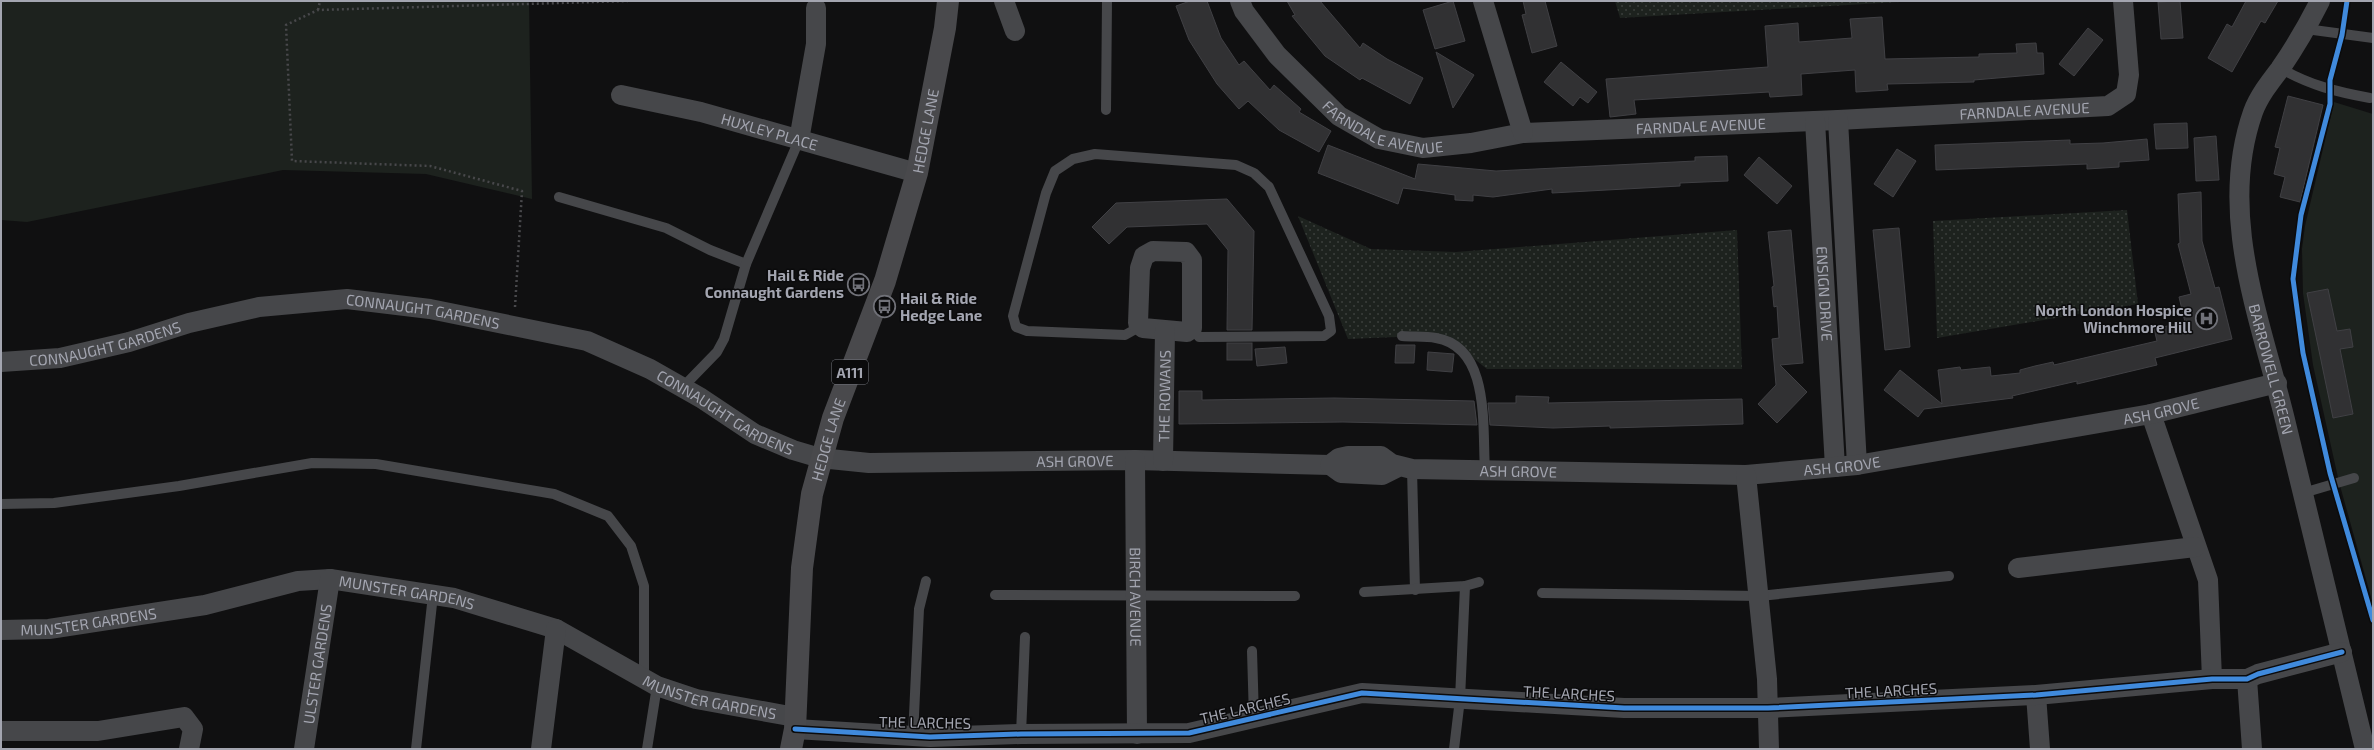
<svg xmlns="http://www.w3.org/2000/svg" width="2374" height="750" font-family="'Exo 2',sans-serif">
  <style>
    .grass { fill: url(#grass-dots) }
    .park { fill: #1d221e }
    .building { fill: #313133; stroke: #404044 }
    .lines { fill: none; stroke-linecap: round; stroke-linejoin: round }
    .path { stroke: #48484b; stroke-width: 2.5; stroke-dasharray: 2 3; stroke-linecap: butt }
    .lane { stroke: #46474a; stroke-width: 10 }
    .street { stroke: #46474a; stroke-width: 20 }
    .primary { stroke: #49494c; stroke-width: 22 }
    .cycleway-casing { stroke: #0b0b0c; stroke-width: 8 }
    .cycleway { stroke: #408adc; stroke-width: 5 }
    .labels { text-anchor: middle; dominant-baseline: central; stroke-width: 3; stroke-linejoin: round; paint-order: stroke }
    .shield { fill: #0b0b0c; stroke: #75777f; stroke-width: 1 }
    .shield-label { font-size: 14px; font-weight: bold; fill: #a3a5b0 }
    .street-label { font-size: 15px; fill: #a3a5b0; stroke: #0b0b0c }
    .poi-label { font-size: 15px; font-weight: bold; fill: #a3a5b0; stroke: #0b0b0c; text-anchor: end }
  </style>
  <defs>
    <pattern id="grass-dots" width="8" height="8" patternUnits="userSpaceOnUse"><rect width="8" height="8" fill="#1d221e"/><path d="M2 2h.1M6 6h.1" fill="none" stroke="#3b3f3c" stroke-width="1.8" stroke-linecap="round"/></pattern>
  </defs>
  <rect width="100%" height="100%" fill="#101011"/>
  <g class="grass">
    <path d="M1615,1h302l-297,17z"/>
    <path d="M2127,210l11,94 -201,34 -4,-117z"/>
    <path d="M1298,216l73,33 85,3 281,-22 5,139h-255l-43,-34 -96,4z"/>
  </g>
  <g class="park">
    <path d="M1,1h528l3,198 -106,-25 -143,-4 -256,52 -26,-2z"/>
    <path d="M2334,102l39,12v490l-34,-122 -26,-117 -10,-72 -1,-44 3,-23z"/>
  </g>
  <g class="building">
    <path d="M1190,1h17l14,37 18,27 5,-4 26,29 4,-5 27,24 -2,3 32,19 -12,21 -40,-22 -31,-29 -9,8 -22,-25 -28,-44 -13,-34z"/>
    <path d="M1287,1h33l40,47 3,-5 24,16 36,19 -13,26 -48,-26 -2,2 -35,-24 -33,-40 3,-1z"/>
    <path d="M1453,1l12,40 -30,8 -12,-39z"/>
    <path d="M1523,1h22l12,45 -25,7 -10,-38 4,-1z"/>
    <path d="M2180,1l3,37 -22,1 -3,-37z"/>
    <path d="M2246,1h32l-13,22 -4,-2 -29,51 -24,-14 19,-34 5,3z"/>
    <path d="M1882,17l3,42 94,-2v-3l38,-1 -1,-9 20,-1 1,10h6l1,21 -70,6v2l-87,2 1,6 -32,2 -1,-22 -54,4 1,21 -32,2 -1,-5 -135,8 2,14 -26,3 -4,-38 162,-12 -3,-41 33,-3 1,19 53,-4 -2,-19z"/>
    <path d="M2088,28l15,12 -29,36 -15,-12z"/>
    <path d="M1436,52l38,23 -21,33z"/>
    <path d="M1561,62l36,30 -9,11 -8,-6 -7,9 -29,-24z"/>
    <path d="M2288,96l35,9 -23,97 -20,-5 5,-20 -11,-3 6,-26 -5,-1z"/>
    <path d="M2187,123l1,25 -32,1 -2,-25z"/>
    <path d="M2216,136l3,44 -23,1 -2,-43z"/>
    <path d="M2147,139l2,21 -30,2v5l-32,2v-5l-151,6 -1,-25 135,-5v4l33,-1z"/>
    <path d="M1328,145l87,34 3,-15 78,7 199,-10v-4l32,-1 1,25 -48,2v3l-128,7v-4l-59,8 -20,-2v6l-18,-1v-5l-52,-7 -5,16 -80,-31z"/>
    <path d="M1897,149l19,12 -23,36 -19,-13z"/>
    <path d="M1759,157l33,29 -15,18 -33,-29z"/>
    <path d="M2201,192l1,49 13,47 4,-1 13,52 -77,19 2,7 -80,19v-3l-65,15 1,2 -89,11 -6,8 -34,-27 16,-20 42,34 -4,-34 22,-3 1,3 29,-3 1,9 29,-3v-3l15,-4 18,-4 1,3 103,-24 -3,-12 31,-7 -6,-25 12,-3 -13,-50 2,-1 -2,-49z"/>
    <path d="M1227,199l27,32 -2,99h-25l1,-80 -21,-26 -80,3 -18,17 -17,-17 24,-24z"/>
    <path d="M1899,228l11,119 -25,3 -12,-120z"/>
    <path d="M1791,230l12,133 -23,2 27,27 -30,31 -19,-19 18,-19 -4,-46 7,-1 -2,-32 -3,1 -2,-20 2,-1 -6,-54z"/>
    <path d="M2328,289l9,42 13,-2 3,18 -13,2 13,65 -20,4 -26,-125z"/>
    <rect x="1227" y="343" width="25" height="17"/>
    <path d="M1396,345h19l-1,18h-19z"/>
    <path d="M1285,347l2,16 -30,3 -2,-17z"/>
    <path d="M1428,352l26,2 -2,18 -25,-2z"/>
    <path d="M1179,391h23v9l132,-2 140,3 3,24 -134,-3 -164,2z"/>
    <path d="M1516,396l33,1 -1,6 194,-4 1,25 -133,4v-2l-57,2 -63,-3 -2,-22h28z"/>
  </g>
  <g class="lines">
    <g class="path">
      <path d="M318,10l2,-9"/>
      <path d="M515,307l7,-116 -92,-25 -138,-5 -6,-136 32,-15 310,-9"/>
    </g>
    <g class="lane">
      <path d="M2306,29l67,9"/>
      <path d="M2280,68c29,17 57,24 90,30"/>
      <path d="M1106,110l1,-109"/>
      <path d="M559,197l107,31 44,22 36,14"/>
      <path d="M1141,326l-16,9 -98,-4 -11,-4 -3,-11 33,-123 9,-22 18,-12 22,-5 141,11 18,8 15,14 60,129 2,15 -7,5 -125,1 -7,-9"/>
      <path d="M1402,336c11,1 23,0 34,2 55,9 46,90 49,132"/>
      <path d="M683,387l34,-35 7,-13 22,-75 53,-124"/>
      <path d="M1412,469l3,121"/>
      <path d="M2303,493l51,-15"/>
      <path d="M1,504l53,-1 125,-17 133,-23 64,1 178,30 54,22 23,30 13,40v93"/>
      <path d="M1364,592l101,-6 14,-4"/>
      <path d="M1542,593l218,3 189,-20"/>
      <path d="M995,595l300,1"/>
      <path d="M1252,651l2,67"/>
      <path d="M1021,734l4,-97"/>
      <path d="M913,736l6,-127 7,-28"/>
      <path d="M416,749l17,-154"/>
      <path d="M647,749l10,-63"/>
      <path d="M1454,749l6,-50 5,-113"/>
    </g>
    <g class="street">
      <path d="M1004,1l11,30"/>
      <path id="s1" d="M1240,1l4,10 33,44 62,61 40,23 44,9 48,-5 52,-10 315,-13 270,-14 18,-12 3,-19 -6,-74"/>
      <path d="M1483,1l40,132"/>
      <path id="s2" d="M2320,1c-12,24 -25,46 -40,68 -10,13 -21,27 -27,43 -37,105 10,213 34,316 26,107 52,214 78,321"/>
      <path id="s3" d="M621,95l80,17 216,61"/>
      <path d="M1838,120l19,345"/>
      <path id="s4" d="M1815,121l20,346"/>
      <path d="M799,140l17,-96v-36"/>
      <path d="M1153,251l33,1 6,8v68l-5,4 -44,-4 -5,-5 2,-55 4,-12z"/>
      <path id="s5" d="M1,362l59,-4 69,-16 60,-19 70,-16 88,-8 83,10 157,32 63,28 51,29 54,36 38,16 27,8 49,5 266,-3 195,5"/>
      <path d="M2151,414l57,166 4,99"/>
      <path id="s6" d="M1135,460l2,274"/>
      <path id="s7" d="M1163,461l2,-130"/>
      <path id="s8" d="M1400,466l-18,9 -41,-2 -11,-8 9,-7 9,-2h33l11,8 20,5 334,6 111,-10 294,-51 126,-31"/>
      <path d="M1746,475l21,204 2,70"/>
      <path d="M2018,568l177,-21"/>
      <path id="s9" d="M1,630l48,-1 156,-24 93,-24 32,-2 124,19 102,31 101,57 39,13 99,18"/>
      <path d="M2247,679l5,70"/>
      <path d="M2036,695l4,54"/>
      <path d="M795,729l135,8 91,-3 168,-1 173,-40 262,15h144l268,-13 176,-16h35l11,-5 84,-22"/>
      <path d="M1,731h97l86,-14 9,12 -4,20"/>
      <path id="s10" d="M304,749l26,-170"/>
      <path d="M541,749l15,-120"/>
    </g>
    <path class="primary" id="s11" d="M791,749l4,-20 7,-161 10,-74 21,-76 52,-137 32,-108 28,-145 3,-27"/>
    <defs>
      <g id="cycleway">
        <path d="M2347,1l-5,34 -12,45v24l-29,111 -8,64 10,74 27,120 43,147"/>
        <path d="M795,729l135,8 91,-3 168,-1 173,-40 262,15h144l268,-13 176,-16h35l11,-5 84,-22"/>
      </g>
    </defs>
    <use href="#cycleway" class="cycleway-casing"/>
    <use href="#cycleway" class="cycleway"/>
  </g>
  <defs>
    <symbol id="bus-ring" viewBox="-11 -11 22 22"><circle r="9.5" fill="#0b0b0c" stroke="#707178" stroke-width="1.5"/><path d="M-5-6H5V4H4V6H2V4H-2V6H-4V4H-5ZM-3.5-4V0h7V-4ZM-3.5 1.2v1.5H-2V1.2ZM2 1.2v1.5H3.5V1.2Z" fill="#707178"/></symbol>
    <symbol id="hospital-ring" viewBox="-11 -11 22 22"><circle r="9.5" fill="#0b0b0c" stroke="#707178" stroke-width="1.5"/><path d="M-5-5h3v3.5h4V-5h3V5h-3V1.5h-4V5h-3Z" fill="#707178"/></symbol>
  </defs>
  <g fill-rule="evenodd">
    <use href="#bus-ring" x="846" y="272" width="25" height="25"/>
    <use href="#bus-ring" x="872" y="294" width="25" height="25"/>
    <use href="#hospital-ring" x="2194" y="306" width="25" height="25"/>
  </g>
  <g class="labels">
    <rect class="shield" x="832" y="360" width="36" height="24" rx="3"/>
    <g class="shield-label">
      <text x="850" y="372">A111</text>
    </g>
    <g class="street-label">
      <text stroke="none"><textPath href="#s1" startOffset="847">FARNDALE AVENUE</textPath></text>
      <text stroke="none"><textPath href="#s1" startOffset="199">FARNDALE AVENUE</textPath></text>
      <text stroke="none"><textPath href="#s1" startOffset="523">FARNDALE AVENUE</textPath></text>
      <text stroke="none"><textPath href="#s11" startOffset="637">HEDGE LANE</textPath></text>
      <text stroke="none"><textPath href="#s3" startOffset="153">HUXLEY PLACE</textPath></text>
      <text stroke="none"><textPath href="#s4" startOffset="173">ENSIGN DRIVE</textPath></text>
      <text stroke="none"><textPath href="#s5" startOffset="430">CONNAUGHT GARDENS</textPath></text>
      <text stroke="none"><textPath href="#s5" startOffset="106">CONNAUGHT GARDENS</textPath></text>
      <text stroke="none"><textPath href="#s2" startOffset="392">BARROWELL GREEN</textPath></text>
      <text stroke="none"><textPath href="#s7" startOffset="65">THE ROWANS</textPath></text>
      <text stroke="none"><textPath href="#s8" startOffset="917">ASH GROVE</textPath></text>
      <text stroke="none"><textPath href="#s5" startOffset="753">CONNAUGHT GARDENS</textPath></text>
      <text stroke="none"><textPath href="#s11" startOffset="313">HEDGE LANE</textPath></text>
      <text stroke="none"><textPath href="#s5" startOffset="1114">ASH GROVE</textPath></text>
      <text stroke="none"><textPath href="#s8" startOffset="593">ASH GROVE</textPath></text>
      <text stroke="none"><textPath href="#s8" startOffset="269">ASH GROVE</textPath></text>
      <text stroke="none"><textPath href="#s9" startOffset="412">MUNSTER GARDENS</textPath></text>
      <text stroke="none"><textPath href="#s6" startOffset="137">BIRCH AVENUE</textPath></text>
      <text stroke="none"><textPath href="#s9" startOffset="88">MUNSTER GARDENS</textPath></text>
      <text stroke="none"><textPath href="#s10" startOffset="86">ULSTER GARDENS</textPath></text>
      <text transform="translate(1891 690) rotate(-3)">THE LARCHES</text>
      <text transform="translate(1569 693) rotate(3)">THE LARCHES</text>
      <text stroke="none"><textPath href="#s9" startOffset="736">MUNSTER GARDENS</textPath></text>
      <text transform="translate(1245 708) rotate(-13)">THE LARCHES</text>
      <text transform="translate(925 722) rotate(1)">THE LARCHES</text>
    </g>
    <g class="poi-label">
      <text x="844" y="275">Hail &amp; Ride<tspan x="844" dy="17">Connaught Gardens</tspan></text>
      <text x="900" y="298" text-anchor="start">Hail &amp; Ride<tspan x="900" dy="17">Hedge Lane</tspan></text>
      <text x="2192" y="310">North London Hospice<tspan x="2192" dy="17">Winchmore Hill</tspan></text>
    </g>
  </g>
  <rect width="2374" height="750" fill="none" stroke="#a3a5b0" stroke-width="4"/>
</svg>
